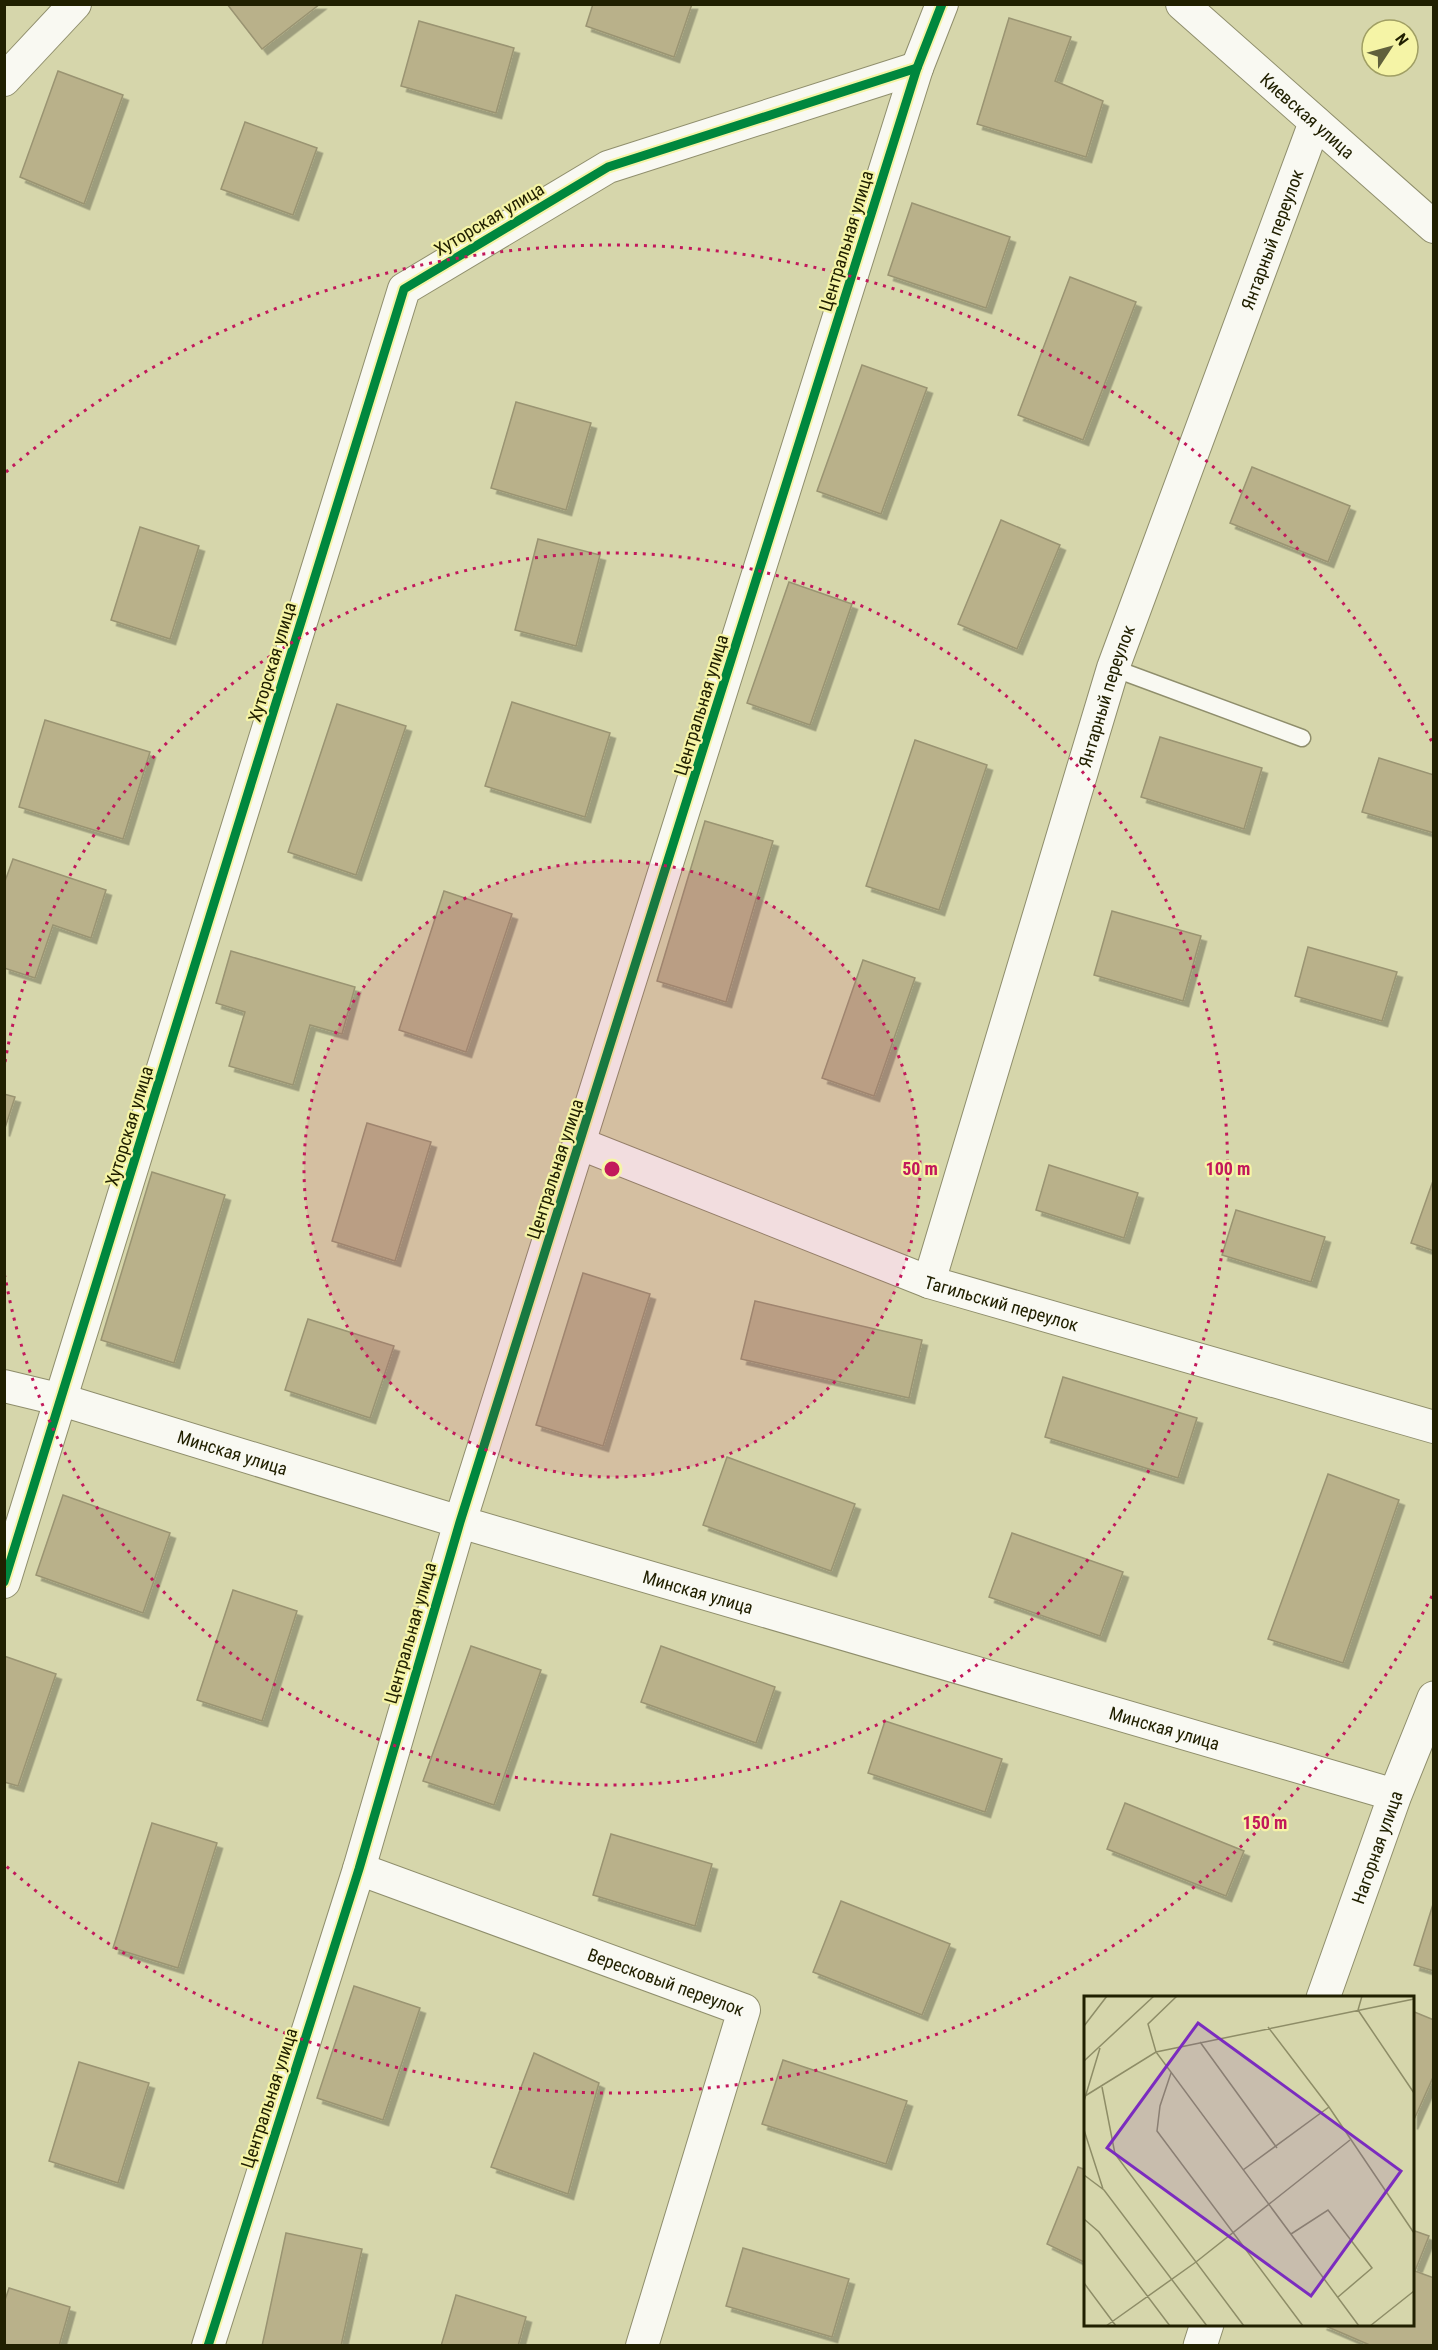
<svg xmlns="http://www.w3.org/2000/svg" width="1438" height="2350" font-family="'Roboto Condensed',sans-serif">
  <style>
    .building { fill: #b9b18a; stroke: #9a9472; stroke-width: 1.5; filter: url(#shadow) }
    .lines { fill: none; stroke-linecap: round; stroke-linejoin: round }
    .service-casing { stroke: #8f8e6c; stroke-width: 19 }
    .minor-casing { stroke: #8f8e6c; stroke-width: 34 }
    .tertiary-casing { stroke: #8f8e6c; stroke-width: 35 }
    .service { stroke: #f9f9f2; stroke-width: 16 }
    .minor { stroke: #f9f9f2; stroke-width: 32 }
    .tertiary { stroke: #f9f9f2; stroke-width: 33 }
    .cycleway-casing { stroke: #f5f4a6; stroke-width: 13 }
    .cycleway { stroke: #00873e; stroke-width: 9 }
    .ring { fill: none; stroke: #c2185b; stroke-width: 3; stroke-dasharray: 3 6 }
    .labels { text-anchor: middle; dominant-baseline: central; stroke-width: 4.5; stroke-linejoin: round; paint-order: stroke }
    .street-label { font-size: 18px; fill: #212001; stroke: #f5f4a6 }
    .inset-road { fill: none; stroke: #8e8d67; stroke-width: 1.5 }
    .view { fill: #7b2cbf; fill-opacity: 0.15; stroke: #7b2cbf; stroke-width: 3 }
    .inset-edge { fill: none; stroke: #212001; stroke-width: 3 }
    .centre { fill: #c2185b; stroke: #f5f4a6; stroke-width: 3 }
    .ring-label { font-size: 18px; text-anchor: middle; font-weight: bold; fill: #c2185b; stroke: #f5f4a6; stroke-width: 4.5; stroke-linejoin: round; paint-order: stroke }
  </style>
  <defs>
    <filter id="shadow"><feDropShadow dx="5.5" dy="5.5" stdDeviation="0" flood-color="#0004"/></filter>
  </defs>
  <rect width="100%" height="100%" fill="#d6d6ab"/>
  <g class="building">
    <path d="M227,4h93l-58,45z"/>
    <path d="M593,4h99l-18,53 -88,-31z"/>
    <path d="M1009,18l62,19 -16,44 48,20 -17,56 -109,-33z"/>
    <path d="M419,21l95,27 -18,65 -95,-27z"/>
    <path d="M58,71l65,24 -39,109 -64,-27z"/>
    <path d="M245,122l72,26 -24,67 -72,-26z"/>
    <path d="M912,203l98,34 -24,71 -98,-33z"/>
    <path d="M1070,277l66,25 -53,138 -65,-25z"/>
    <path d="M862,365l65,23 -46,126 -64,-23z"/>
    <path d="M516,402l75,21 -25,87 -75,-22z"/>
    <path d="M1252,467l98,39 -22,56 -98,-39z"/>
    <path d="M1001,520l59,25 -43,104 -59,-25z"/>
    <path d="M140,527l59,19 -29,93 -59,-19z"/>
    <path d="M538,539l62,16 -24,91 -61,-16z"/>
    <path d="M789,582l63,22 -42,121 -63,-22z"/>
    <path d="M512,702l98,31 -25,84 -100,-31z"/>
    <path d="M337,704l69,22 -50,149 -68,-23z"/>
    <path d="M45,720l105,32 -27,87 -104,-32z"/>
    <path d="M1160,737l102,31 -18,61 -103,-32z"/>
    <path d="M915,740l72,25 -48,145 -73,-24z"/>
    <path d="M1379,758l55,17v58l-72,-21z"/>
    <path d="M705,821l68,20 -47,161 -69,-21z"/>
    <path d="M13,859l93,31 -15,48 -38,-13 -18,53 -31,-10v-84z"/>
    <path d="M444,891l68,23 -46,138 -67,-22z"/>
    <path d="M1112,911l89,25 -18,65 -89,-26z"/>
    <path d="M1308,947l89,25 -15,49 -87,-25z"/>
    <path d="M231,951l124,36 -13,47 -32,-9 -17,60 -64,-19 16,-54 -29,-9z"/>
    <path d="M863,960l52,18 -41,118 -52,-18z"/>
    <path d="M4,1094l11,3 -11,34z"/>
    <path d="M367,1123l64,19 -36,119 -63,-20z"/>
    <path d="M1049,1165l89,28 -14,45 -88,-28z"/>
    <path d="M152,1172l73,23 -51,168 -73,-23z"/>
    <path d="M1434,1178v73l-23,-8z"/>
    <path d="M1236,1210l89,27 -14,45 -89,-27z"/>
    <path d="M583,1273l67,21 -47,152 -67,-21z"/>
    <path d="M755,1301l167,39 -13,58 -168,-39z"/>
    <path d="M308,1319l86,27 -24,72 -85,-28z"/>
    <path d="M1063,1377l134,41 -19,60 -133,-41z"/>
    <path d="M727,1457l128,47 -24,67 -128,-46z"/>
    <path d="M1328,1474l71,26 -56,163 -75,-24z"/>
    <path d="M63,1495l107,38 -27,80 -107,-38z"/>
    <path d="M1012,1533l111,39 -23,64 -111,-39z"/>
    <path d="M233,1590l64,21 -35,110 -65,-21z"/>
    <path d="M471,1646l70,24 -47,135 -71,-24z"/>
    <path d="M661,1646l114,41 -19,56 -115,-41z"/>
    <path d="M4,1656l52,18 -38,112 -14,-4z"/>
    <path d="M885,1721l117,38 -17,53 -117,-39z"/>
    <path d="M1125,1803l119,48 -18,45 -119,-47z"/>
    <path d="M152,1823l65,20 -39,125 -65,-20z"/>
    <path d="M611,1834l101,30 -17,62 -102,-31z"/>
    <path d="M841,1901l109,43 -28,71 -109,-43z"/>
    <path d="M1434,1901v70l-20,-6z"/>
    <path d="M354,1986l66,22 -37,112 -66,-22z"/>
    <path d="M1412,2011l22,9v55l-22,49z"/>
    <path d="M534,2053l65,30 -31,111 -77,-27z"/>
    <path d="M783,2060l124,41 -21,63 -124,-40z"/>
    <path d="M79,2062l70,21 -31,100 -69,-22z"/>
    <path d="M1078,2167l8,3v93l-39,-19z"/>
    <path d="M1412,2230l17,6 -14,35 19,7v68h-62l-51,-22h91z"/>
    <path d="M286,2233l76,16 -21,97h-79z"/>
    <path d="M743,2248l106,31 -17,58 -106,-31z"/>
    <path d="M9,2288l61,19 -11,39h-55v-43z"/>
    <path d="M456,2295l70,22 -8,29h-77z"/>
  </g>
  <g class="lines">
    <defs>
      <path id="service" d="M1113,668l189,70"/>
      <g id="minor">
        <path id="s1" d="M1182,4l252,223"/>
        <path d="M4,80l71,-76"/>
        <path id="s2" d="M581,1144l348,138 505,145"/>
        <path id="s3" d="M929,1282l184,-614 202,-546"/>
        <path id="s4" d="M4,1386l58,14 398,122 935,273"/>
        <path d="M4,1582l400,-1293 204,-122 309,-99"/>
        <path id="s5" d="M359,1869l385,141 -102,336"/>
        <path d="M208,2346l151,-477 101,-347 457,-1454 25,-64"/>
      </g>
      <g id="tertiary">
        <path id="s6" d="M1323,1998l72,-203 39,-97"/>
        <path d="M1200,2346l7,-22"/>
      </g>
    </defs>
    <use href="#service" class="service-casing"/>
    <use href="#minor" class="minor-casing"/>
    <use href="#tertiary" class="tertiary-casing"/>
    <use href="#service" class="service"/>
    <use href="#minor" class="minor"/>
    <use href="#tertiary" class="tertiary"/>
    <defs>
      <g id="cycleway">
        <path d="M4,1582l400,-1293 204,-122 309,-99"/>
        <path d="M208,2346l151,-477 101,-347 457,-1454 25,-64"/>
      </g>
    </defs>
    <use href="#cycleway" class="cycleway-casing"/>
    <use href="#cycleway" class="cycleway"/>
  </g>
  <circle cx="612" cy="1169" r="308" fill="#c2185b" fill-opacity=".12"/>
  <g class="ring">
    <circle cx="612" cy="1169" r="308"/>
    <path d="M5 1062A616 616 0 1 1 5 1276"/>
    <path d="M1432 1596A924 924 0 0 1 6 1866M6 472A924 924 0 0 1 1432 742"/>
  </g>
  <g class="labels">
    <g class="street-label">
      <text stroke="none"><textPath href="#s1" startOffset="168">Киевская улица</textPath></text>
      <text transform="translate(489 219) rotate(-31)">Хуторская улица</text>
      <text stroke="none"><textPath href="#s3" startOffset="1098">Янтарный переулок</textPath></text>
      <text transform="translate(846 241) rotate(-73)">Центральная улица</text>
      <text transform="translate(272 662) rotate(-73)">Хуторская улица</text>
      <text stroke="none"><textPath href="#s3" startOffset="612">Янтарный переулок</textPath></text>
      <text transform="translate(701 705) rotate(-73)">Центральная улица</text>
      <text transform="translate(129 1126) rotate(-73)">Хуторская улица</text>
      <text transform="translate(555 1169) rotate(-72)">Центральная улица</text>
      <text stroke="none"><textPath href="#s2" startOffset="450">Тагильский переулок</textPath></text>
      <text stroke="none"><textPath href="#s4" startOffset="238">Минская улица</textPath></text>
      <text stroke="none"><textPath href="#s4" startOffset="724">Минская улица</textPath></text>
      <text transform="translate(410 1633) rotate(-74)">Центральная улица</text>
      <text stroke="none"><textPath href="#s4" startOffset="1210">Минская улица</textPath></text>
      <text stroke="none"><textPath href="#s6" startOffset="160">Нагорная улица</textPath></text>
      <text stroke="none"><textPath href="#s5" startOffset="327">Вересковый переулок</textPath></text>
      <text transform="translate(269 2098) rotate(-72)">Центральная улица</text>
    </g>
  </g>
  <g transform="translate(1084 1996)">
    <rect width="330" height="330" fill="#d6d6ab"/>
    <path class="inset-road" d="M93,0l-29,28 8,28 203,274M278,0l-4,14 56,83M0,30l23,-30M184,31l61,80 85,126M116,46l77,106M0,65l70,-65M87,77l-11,33 -3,25 146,195M18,91l13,67 129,172M1,100l71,-44 258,-53M0,105l16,-53M0,134l19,59M159,174l86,-63M0,179l20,15 103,136M0,223l15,13 71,94M207,238l37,-24 44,58 -34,29M0,287l32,43M22,330l90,-64 154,-122M286,330l44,-35"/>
    <path class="view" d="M114,27l203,148 -90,125 -204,-148z"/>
    <rect width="330" height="330" class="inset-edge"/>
  </g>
  <circle cx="612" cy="1169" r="9" class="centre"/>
  <g class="ring-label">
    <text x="920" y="1175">50 m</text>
    <text x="1228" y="1175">100 m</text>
    <text x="1265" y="1829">150 m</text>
  </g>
  <rect width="1438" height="2350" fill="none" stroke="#212001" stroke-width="12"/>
  <g transform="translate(1390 48) rotate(54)"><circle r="28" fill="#f5f4a6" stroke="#a09f64" stroke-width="1.5"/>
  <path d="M0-4.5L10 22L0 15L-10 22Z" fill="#60603c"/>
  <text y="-9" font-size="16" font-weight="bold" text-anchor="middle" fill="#212001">N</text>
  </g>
</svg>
